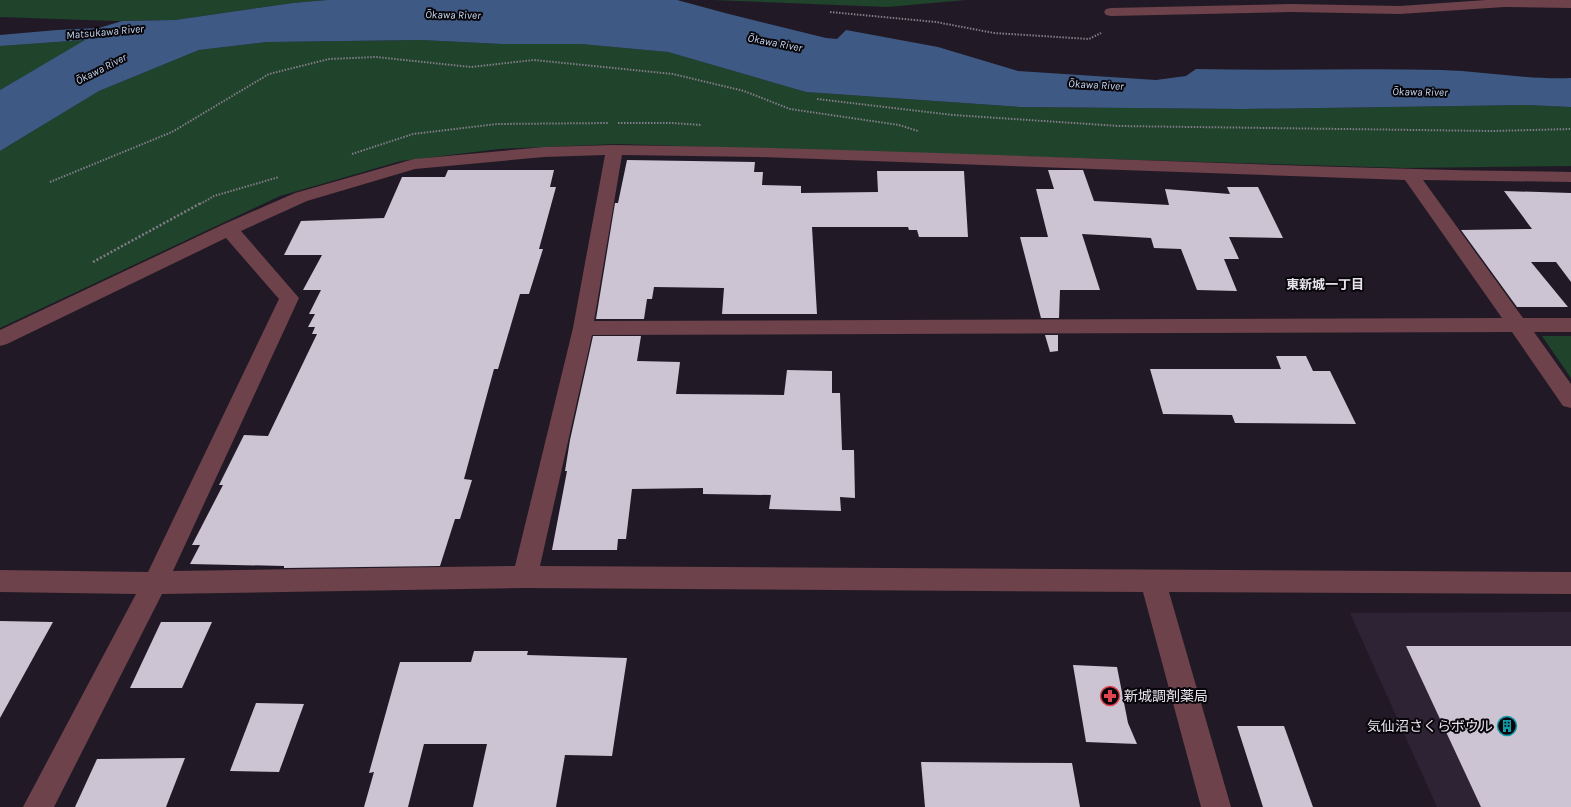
<svg xmlns="http://www.w3.org/2000/svg" width="1571" height="807" font-family="Karla,'Noto Sans JP',sans-serif">
  <style>
    .built { fill: #2d2334 }
    .green { fill: #20432c }
    .water { fill: #3e5a84 }
    .building { fill: #ccc3d3 }
    .lines { fill: none; stroke-linecap: round; stroke-linejoin: round }
    .path-far1 { stroke: #827d87; stroke-width: 2; stroke-dasharray: 1.5 1.5; stroke-linecap: butt }
    .path { stroke: #827d87; stroke-width: 2.5; stroke-dasharray: 2 2; stroke-linecap: butt }
    .minor { fill: #6d424a; fill-rule: evenodd }
    .labels { text-anchor: middle; dominant-baseline: central; stroke-width: 4; stroke-linejoin: round; paint-order: stroke }
    .far-water-label { font-size: 11px; font-style: italic; fill: #c5d8f3; stroke: #09060b }
    .neighbourhood-label { font-size: 13px; font-weight: bold; fill: #e9e5ed; stroke: #09060b }
    .near-poi-label { font-size: 14px; fill: #e9e5ed; stroke: #09060b; text-anchor: start }
  </style>
  <rect width="100%" height="100%" fill="#211a26"/>
  <path class="built" d="M1571,612v195h-134l-87,-194z"/>
  <g class="green">
    <path d="M0,0h327l-34,3 -118,17 -60,1 -115,-4z"/>
    <path d="M712,0h254l-79,7z"/>
    <path d="M86,40l-86,50v-44z"/>
    <path d="M421,40l81,4h79l87,8 138,40 214,15 224,2 283,-4 44,2v59l-166,2 -787,-24 -119,5 -98,12 -121,35 -280,132v-177l99,-60 100,-41 68,-8z"/>
    <path d="M1542,336h29v42z"/>
  </g>
  <path class="water" d="M327,0h350l48,13 101,25 11,1 9,-9 92,17 80,24 138,9 30,-4 10,-7c81,2 163,-1 245,1 43,1 87,10 130,8v29l-44,-2 -283,4 -224,-2 -214,-15 -138,-40 -87,-8h-79l-81,-4 -154,2 -68,8 -100,41 -99,60v-61l85,-50 -85,6v-11l57,-5 42,-2 23,-7 53,-1 118,-17z"/>
  <g class="building">
    <path d="M627,160l128,2 -1,10h9l-1,13 39,1v7l77,-1 -1,-21h87l4,66h-49l-2,-7h-8l-1,-3h-96l5,87h-95l2,-26 -70,-1 -2,12h-5l-3,20h-48l19,-116h3z"/>
    <path d="M448,170h106l-4,17h6l-17,62h4l-14,45h-9l-22,75h-4l-30,110 8,1 -12,39h-5l-15,47 -156,2v-2l-94,-2 10,-19h-8l31,-60h-4l25,-50 24,1 49,-102h-5l3,-7h-7l7,-13h-6l12,-24h-18l19,-35h-38l17,-34 83,-3 18,-41h43z"/>
    <path d="M1048,170h35l11,31 75,4 -4,-16 65,5 -3,-7h31l25,51 -54,-1 10,22h-15l13,32 -40,-1 -16,-41 -27,-1 -3,-10 -69,-4 18,56h-40l-1,28h-18l-21,-81h28l-12,-48h18z"/>
    <path d="M1504,191l67,2v89l-15,-20h-25l37,45h-51l-56,-77 71,-1z"/>
    <path d="M1045,335h13v16l-8,1z"/>
    <path d="M593,336h48l-4,25 43,1 -4,32 108,1 3,-25 45,1v22h8l2,57h12l1,48 -15,-1 1,14 -72,-2 2,-14 -68,-1v-6l-71,1 -6,50h-8l-1,11h-65l15,-79h-2l5,-31z"/>
    <path d="M1276,356h30l7,15h17l26,53 -121,-1 -3,-8 -69,-1 -13,-45h131z"/>
    <path d="M0,621l53,1 -53,96z"/>
    <path d="M161,622h51l-30,66h-52z"/>
    <path d="M1406,646h165v161h-90z"/>
    <path d="M474,651h54l-1,4 100,3 -15,98 -47,-1 -9,52h-83l14,-63h-63l-16,63h-44l10,-35 -5,1 31,-111h71z"/>
    <path d="M1073,665l44,2 11,56 9,21 -51,-2z"/>
    <path d="M256,703l48,1 -25,68 -49,-1z"/>
    <path d="M1237,726h47l29,81h-50z"/>
    <path d="M185,758l-19,49h-91l22,-48z"/>
    <path d="M921,762l151,1 8,44h-155z"/>
  </g>
  <g class="lines">
    <g class="path-far1">
      <path d="M830,12l106,10 58,11 95,6 12,-6"/>
      <path d="M817,99l136,16 166,11 373,5 79,-2"/>
      <path d="M618,123h54l29,2"/>
      <path d="M352,154l61,-20 84,-10 112,-1"/>
      <path d="M50,182l122,-50 97,-58 60,-15 47,-2 95,10 63,-7 139,14 71,17 46,18 109,16 19,6"/>
      <path d="M200,204l14,-8 65,-19"/>
    </g>
    <path class="path" d="M93,262l108,-59"/>
    <g class="minor">
      <path d="M1486,0h85v8l-67,-1 -104,7 -109,-2 -180,4 -5,-1 -2,-3 2,-3 5,-1 180,-4 109,2z"/>
      <path d="M614,145c319,4 638,23 957,27v10l-148,-2 100,138h48v14h-37l37,52v24l-8,-2 -51,-74 -920,3 -52,231 1031,6v22l-402,-2 62,215h-30l-58,-215 -618,-4 -363,6 -108,213h-31l113,-213 -136,-2v-22l148,2 131,-273 -53,-61 -219,106 -7,2v-16l222,-105 73,-32 119,-34 130,-12zM605,155l-32,173 -58,238 -342,5 126,-273 -58,-67 66,-30 108,-32 129,-12zM622,155l137,2 646,23 97,138 -908,3z"/>
    </g>
  </g>
  <defs>
    <symbol id="pharmacy-ring" viewBox="-11 -11 22 22"><circle r="9.5" fill="#09060b" stroke="#e0444e" stroke-width="1.5"/><path d="M-2-6h4v4h4v4h-4v4h-4v-4h-4v-4h4Z" fill="#e0444e"/></symbol>
    <symbol id="building-ring" viewBox="-11 -11 22 22"><circle r="9.5" fill="#09060b" stroke="#0f9aa8" stroke-width="1.5"/><path d="M-4-6H4V6H1V3H-1V6H-4ZM-2.5-4.3h1.7v1.8h-1.7ZM.8-4.3h1.7v1.8H.8ZM-2.5-1h1.7V.8h-1.7ZM.8-1h1.7V.8H.8Z" fill="#0f9aa8"/></symbol>
  </defs>
  <g fill-rule="evenodd">
    <use href="#pharmacy-ring" x="1099" y="685" width="22" height="22"/>
    <use href="#building-ring" x="1496" y="715" width="22" height="22"/>
  </g>
  <g class="labels">
    <g class="far-water-label">
      <text transform="translate(453 15) rotate(1)">Ōkawa River</text>
      <text transform="translate(105 32) rotate(-5)">Matsukawa River</text>
      <text transform="translate(775 43) rotate(11)">Ōkawa River</text>
      <text transform="translate(101 69) rotate(-27)">Ōkawa River</text>
      <text transform="translate(1096 85) rotate(3)">Ōkawa River</text>
      <text transform="translate(1420 92) rotate(1)">Ōkawa River</text>
    </g>
    <g class="neighbourhood-label">
      <text x="1325" y="284">東新城一丁目</text>
    </g>
    <g class="near-poi-label">
      <text x="1124" y="696">新城調剤薬局</text>
      <text x="1493" y="726" text-anchor="end">気仙沼さくらボウル</text>
    </g>
  </g>
</svg>
